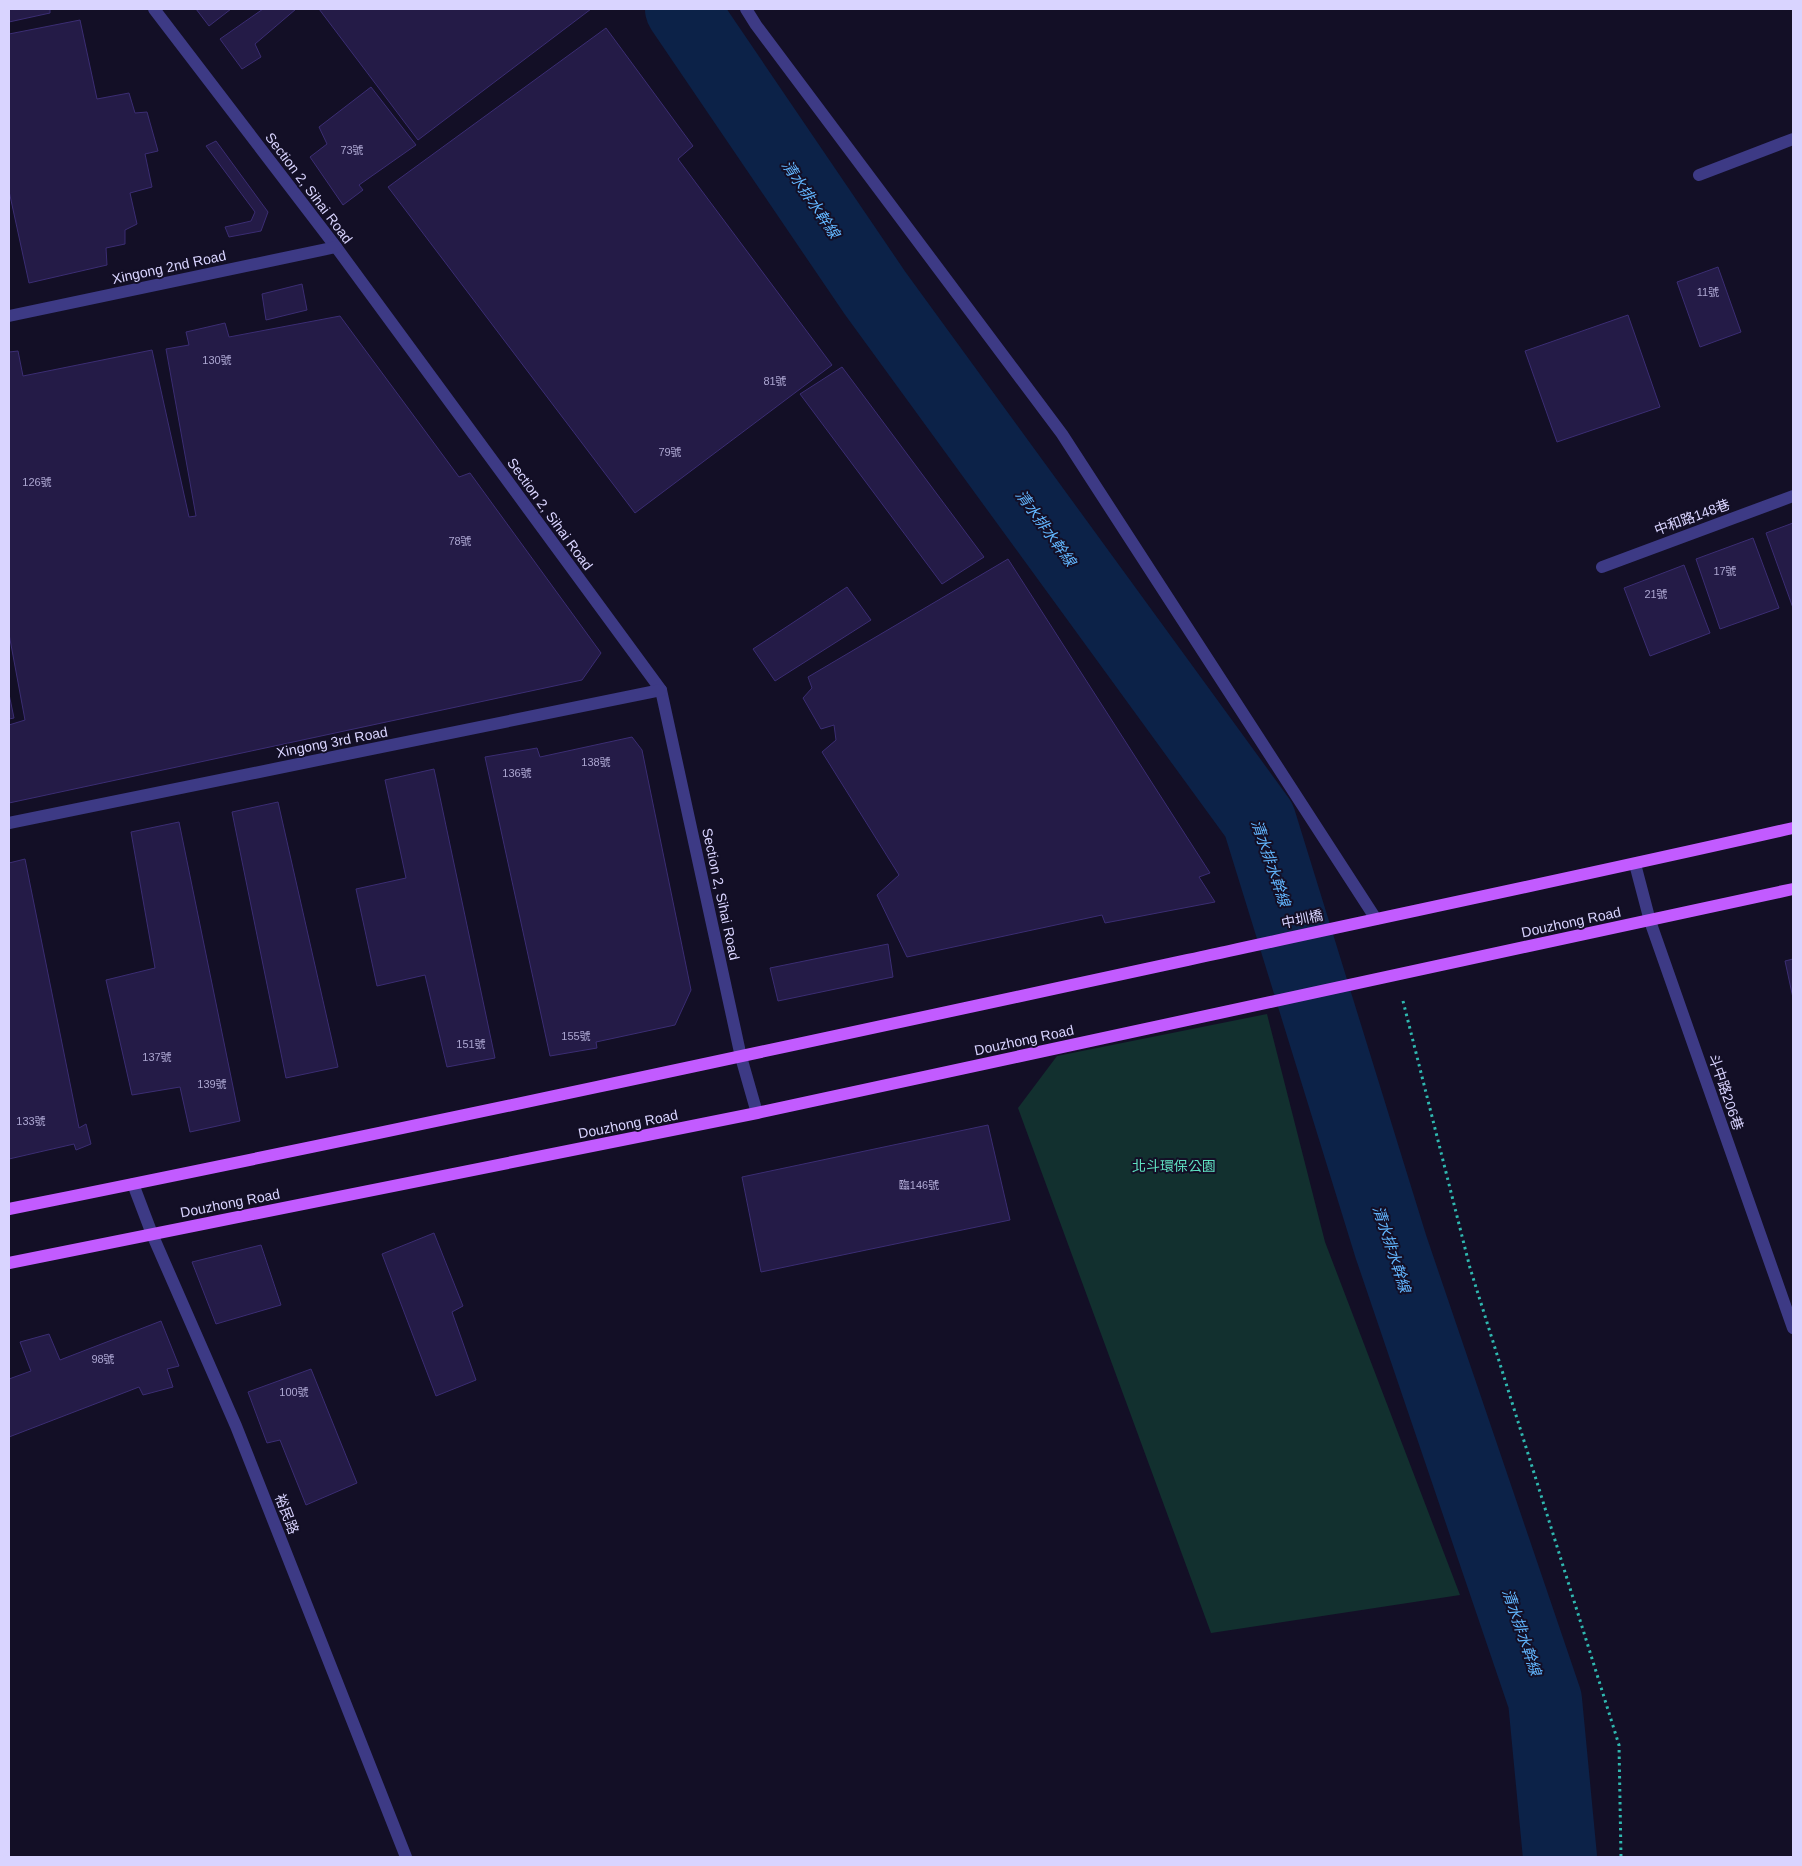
<svg xmlns="http://www.w3.org/2000/svg" width="1802" height="1866" font-family="Helvetica,'Noto Sans TC',sans-serif">
  <style>
    .green { fill: #12302f }
    .lines { fill: none; stroke-linecap: round; stroke-linejoin: round }
    .river { stroke: #0c2248; stroke-width: 74 }
    .building { fill: #241b47; stroke: #3b2d73 }
    .path { stroke: #2fb8b0; stroke-width: 3; stroke-dasharray: 2.5 4; stroke-linecap: butt }
    .minor { stroke: #3d3a85; stroke-width: 12 }
    .major { stroke: #c25bff; stroke-width: 12 }
    .labels { text-anchor: middle; dominant-baseline: central; stroke-width: 4; stroke-linejoin: round; paint-order: stroke }
    .number-label { font-size: 11px; fill: #aca6d1 }
    .street-label { font-size: 14px; fill: #d9d4ff; stroke: #130f26 }
    .park-label { font-size: 14px; fill: #5fe0c0; stroke: #130f26 }
    .water-label { font-size: 15px; font-style: italic; fill: #62b6ff; stroke: #130f26 }
  </style>
  <rect width="100%" height="100%" fill="#130f26"/>
  <path class="green" d="M1267,1014l58,228 135,353 -249,38 -193,-525 39,-52z"/>
  <g class="lines">
    <path class="river" d="M682,9l193,284 384,527 132,427 154,453 15,157"/>
  </g>
  <g class="building">
    <path d="M9,9h41v4l-41,9z"/>
    <path d="M196,9h35l-22,17z"/>
    <path d="M263,9h33l-41,35 6,13 -19,12 -22,-30z"/>
    <path d="M319,9h272l-173,131z"/>
    <path d="M80,20l17,79 32,-6 6,20 12,-1 11,39 -13,3 7,33 -22,6 7,31 -12,6v14l-19,4 1,17 -78,18 -20,-92v-157z"/>
    <path d="M606,28l87,118 -15,13 154,206 -197,148 -247,-326z"/>
    <path d="M371,87l45,58 -57,40 4,5 -20,15 -33,-48 17,-13 -8,-17z"/>
    <path d="M216,141l52,71 -7,19 -32,6 -4,-10 26,-6 4,-9 -49,-66z"/>
    <path d="M1718,267l23,65 -41,15 -23,-65z"/>
    <path d="M302,284l5,26 -41,10 -4,-26z"/>
    <path d="M1628,315l32,92 -103,35 -32,-91z"/>
    <path d="M340,316l119,161 11,-4 131,180 -19,27 -573,123v-78l16,-5 -16,-86v-282l9,-1 5,25 129,-26 37,167 7,-1 -30,-167 23,-4 -3,-13 39,-9 4,14z"/>
    <path d="M842,367l142,190 -42,27 -142,-190z"/>
    <path d="M1793,523v85l-27,-75z"/>
    <path d="M1753,538l26,70 -59,21 -24,-70z"/>
    <path d="M1008,559l202,314 -11,4 16,25 -110,21 -3,-8 -195,42 -30,-62 22,-20 -77,-123 14,-12 -2,-15 -13,4 -18,-31 9,-10 -4,-11z"/>
    <path d="M1684,565l26,68 -60,23 -26,-68z"/>
    <path d="M847,587l24,33 -96,61 -22,-32z"/>
    <path d="M9,694l5,24 -5,1z"/>
    <path d="M632,737l10,13 49,240 -16,35 -79,17 1,6 -47,8 -65,-299 52,-9 3,9z"/>
    <path d="M434,769l61,289 -48,9 -22,-92 -48,11 -21,-97 50,-11 -21,-98z"/>
    <path d="M278,802l60,265 -52,11 -54,-266z"/>
    <path d="M179,822l61,299 -50,11 -10,-45 -48,8 -26,-115 49,-12 -24,-136z"/>
    <path d="M25,859l54,269 7,-4 5,20 -15,6 -2,-6 -65,15v-296z"/>
    <path d="M888,944l5,33 -115,24 -8,-33z"/>
    <path d="M1793,959v39l-8,-37z"/>
    <path d="M988,1125l22,95 -249,52 -19,-95z"/>
    <path d="M434,1233l29,73 -11,6 24,68 -40,16 -54,-142z"/>
    <path d="M261,1245l20,60 -65,19 -24,-62z"/>
    <path d="M161,1321l18,45 -12,3 6,18 -30,8 -4,-8 -130,50v-58l22,-8 -11,-29 29,-8 11,26z"/>
    <path d="M311,1369l46,114 -51,22 -26,-65 -13,3 -19,-51z"/>
  </g>
  <g class="lines">
    <path class="path" d="M1403,1001l67,267 149,477 2,112"/>
    <g class="minor">
      <path d="M154,9l182,238 325,443 80,367 16,56"/>
      <path d="M746,9l10,16 306,409 314,485"/>
      <path d="M1699,175l94,-36"/>
      <path d="M9,316l327,-69"/>
      <path d="M1602,567l191,-71"/>
      <path d="M9,823l652,-133"/>
      <path d="M1635,864l15,57 143,407"/>
      <path d="M133,1184l19,50 84,192 170,431"/>
    </g>
    <g class="major">
      <path d="M9,1209c407,-82 813,-170 1220,-258 188,-41 376,-80 564,-123"/>
      <path d="M9,1263l748,-150 1036,-224"/>
    </g>
  </g>
  <g class="labels">
    <g class="number-label">
      <text x="352" y="150">73號</text>
      <text x="1708" y="292">11號</text>
      <text x="217" y="360">130號</text>
      <text x="775" y="381">81號</text>
      <text x="670" y="452">79號</text>
      <text x="37" y="482">126號</text>
      <text x="460" y="541">78號</text>
      <text x="1725" y="571">17號</text>
      <text x="1656" y="594">21號</text>
      <text x="596" y="762">138號</text>
      <text x="517" y="773">136號</text>
      <text x="576" y="1036">155號</text>
      <text x="471" y="1044">151號</text>
      <text x="157" y="1057">137號</text>
      <text x="212" y="1084">139號</text>
      <text x="31" y="1121">133號</text>
      <text x="919" y="1185">臨146號</text>
      <text x="103" y="1359">98號</text>
      <text x="294" y="1392">100號</text>
    </g>
    <g class="street-label">
      <text transform="translate(309 188) rotate(53)">Section 2, Sihai Road</text>
      <text transform="translate(169 267) rotate(-12)">Xingong 2nd Road</text>
      <text transform="translate(550 514) rotate(54)">Section 2, Sihai Road</text>
      <text transform="translate(1692 517) rotate(-20)">中和路148巷</text>
      <text transform="translate(332 742) rotate(-11)">Xingong 3rd Road</text>
      <text transform="translate(721 894) rotate(78)">Section 2, Sihai Road</text>
      <text transform="translate(1302 919) rotate(-12)">中圳橋</text>
      <text transform="translate(1571 922) rotate(-12)">Douzhong Road</text>
      <text transform="translate(1024 1040) rotate(-12)">Douzhong Road</text>
      <text transform="translate(1726 1092) rotate(71)">斗中路206巷</text>
      <text transform="translate(628 1124) rotate(-11)">Douzhong Road</text>
      <text transform="translate(230 1203) rotate(-11)">Douzhong Road</text>
      <text transform="translate(287 1514) rotate(69)">裕民路</text>
    </g>
    <g class="park-label">
      <text x="1174" y="1166">北斗環保公園</text>
    </g>
    <g class="water-label">
      <text transform="translate(811 199) rotate(56)">清水排水幹線</text>
      <text transform="translate(1046 528) rotate(54)">清水排水幹線</text>
      <text transform="translate(1271 863) rotate(71)">清水排水幹線</text>
      <text transform="translate(1392 1249) rotate(72)">清水排水幹線</text>
      <text transform="translate(1522 1632) rotate(71)">清水排水幹線</text>
    </g>
  </g>
  <rect width="1802" height="1866" fill="none" stroke="#d9d4ff" stroke-width="20"/>
</svg>
